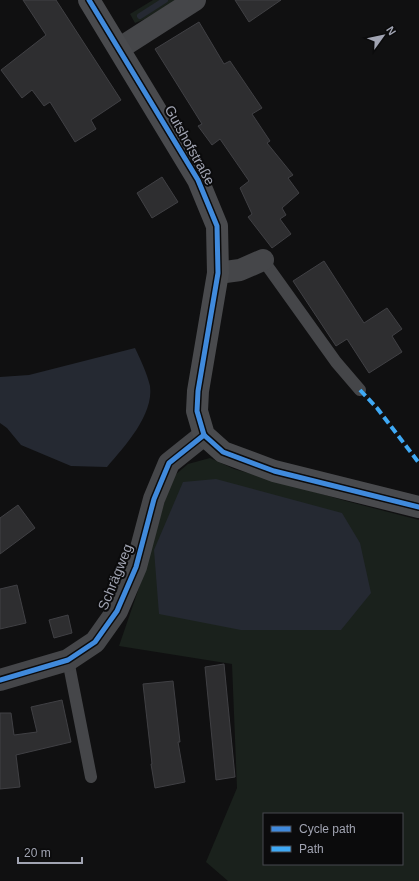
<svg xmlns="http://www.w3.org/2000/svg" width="419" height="881" font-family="Arial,sans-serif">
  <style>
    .green { fill: #1a211c; fill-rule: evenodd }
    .water { fill: #252932 }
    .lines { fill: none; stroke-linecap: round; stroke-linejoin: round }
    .stream { stroke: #252932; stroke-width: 6 }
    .building { fill: #2e2e30; stroke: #404044 }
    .lane { stroke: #454649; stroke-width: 12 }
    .street { stroke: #454649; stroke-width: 22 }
    .secondary { stroke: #494a4d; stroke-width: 22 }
    .quiet { stroke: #3fa9f5; stroke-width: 4; stroke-dasharray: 8 4; stroke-linecap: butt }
    .cycleway-casing { stroke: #0b0b0c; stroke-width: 8 }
    .cycleway { stroke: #408adc; stroke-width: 5 }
    .labels { text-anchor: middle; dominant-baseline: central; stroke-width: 4; stroke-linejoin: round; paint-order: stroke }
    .street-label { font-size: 14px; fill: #a1a4b2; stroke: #0b0b0c }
  </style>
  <rect width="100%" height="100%" fill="#101011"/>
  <g class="green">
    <path d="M153,0h23l-31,19 -10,4 -5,-9z"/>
    <path d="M210,458l24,11 112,32 73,19v361h-191l-22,-19 31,-74 -5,-124 -113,-18 23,-67 24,-82 9,-22 13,-11zM264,814h138v50h-138z"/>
  </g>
  <g class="water">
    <path d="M135,348c6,13 12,25 15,38 4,29 -26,61 -43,81l-36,-1 -50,-21 -14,-17 -7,-5v-46l29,-2z"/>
    <path d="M216,479l126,34 18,30 11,50 -30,37h-100l-82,-16 -5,-64 29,-68z"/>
  </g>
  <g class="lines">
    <path class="stream" d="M140,16l25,-16"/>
  </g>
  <g class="building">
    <path d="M23,0h33l65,100 -30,20 5,9 -21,13 -25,-40 -6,4 -12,-16 -10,8 -21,-28 45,-35z"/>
    <path d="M235,0h46l-32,22z"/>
    <path d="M199,22l25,42 6,-3 32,47 -10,6 18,27 -3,2 26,32 -5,3 11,15 -17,15 4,7 -6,4 11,15 -19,14 -24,-31 4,-3 -12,-26 9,-7 -29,-42 -8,6 -14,-19 4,-2 -47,-75z"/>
    <path d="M162,177l16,25 -26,16 -15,-25z"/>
    <path d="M324,261l40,62 23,-15 15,21 -10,7 10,16 -33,21 -22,-34 -11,7 -43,-65z"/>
    <path d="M18,505l17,23 -35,26v-36z"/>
    <path d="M17,585l9,38 -26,6v-40z"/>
    <path d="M68,615l4,18 -18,5 -5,-18z"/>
    <path d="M224,664l11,113 -19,3 -11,-113z"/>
    <path d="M173,681l7,61h-2l7,40 -30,6 -4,-24h1l-9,-80z"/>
    <path d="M62,700l9,42 -55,13 4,32 -20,2v-76h11l3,22 23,-3 -6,-25z"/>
  </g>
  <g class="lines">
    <g class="lane">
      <path d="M263,260l73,102 24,28"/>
      <path d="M68,660l23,117"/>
    </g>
    <g class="street">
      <path d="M120,48l75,-48"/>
      <path d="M218,273l22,-3 23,-10"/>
      <path d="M0,680l68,-20 27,-18 22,-31 19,-44 18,-68 15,-36 35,-28"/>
    </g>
    <path class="secondary" d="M89,0l109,180 19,46 1,47 -20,118 -1,20 7,24 19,17 51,19 145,36"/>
    <path class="quiet" d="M360,390l17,18 42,55"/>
    <defs>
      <g id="cycleway">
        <path d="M89,0l109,180 19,46 1,47 -20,118 -1,20 7,24"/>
        <path d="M204,435l19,17 51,19 145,36"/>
        <path d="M0,680l68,-20 27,-18 22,-31 19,-44 18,-68 15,-36 35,-28"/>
      </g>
    </defs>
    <use href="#cycleway" class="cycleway-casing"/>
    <use href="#cycleway" class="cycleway"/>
  </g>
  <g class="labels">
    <g class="street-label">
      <text transform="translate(190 145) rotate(61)">Gutshofstraße</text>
      <text transform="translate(115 577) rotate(-68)">Schrägweg</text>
    </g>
  </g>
  <rect x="263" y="813" width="140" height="52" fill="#0b0b0c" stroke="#47484e"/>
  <rect x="271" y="826" width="20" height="6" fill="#408adc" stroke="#47484e"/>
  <text x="299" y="833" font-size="12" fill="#a1a4b2">Cycle path</text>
  <rect x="271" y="846" width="20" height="6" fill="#3fa9f5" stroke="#47484e"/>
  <text x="299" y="853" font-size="12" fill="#a1a4b2">Path</text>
  <g transform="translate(383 36) rotate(57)" stroke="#0b0b0c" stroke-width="3" paint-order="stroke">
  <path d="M0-3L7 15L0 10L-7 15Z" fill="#a1a4b2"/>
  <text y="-6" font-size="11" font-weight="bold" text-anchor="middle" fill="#a1a4b2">N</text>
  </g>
  <path d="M18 857v6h64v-6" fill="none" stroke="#a1a4b2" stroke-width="2"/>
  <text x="24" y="857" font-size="12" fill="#a1a4b2" stroke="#0b0b0c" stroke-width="3" paint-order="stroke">20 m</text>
</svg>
